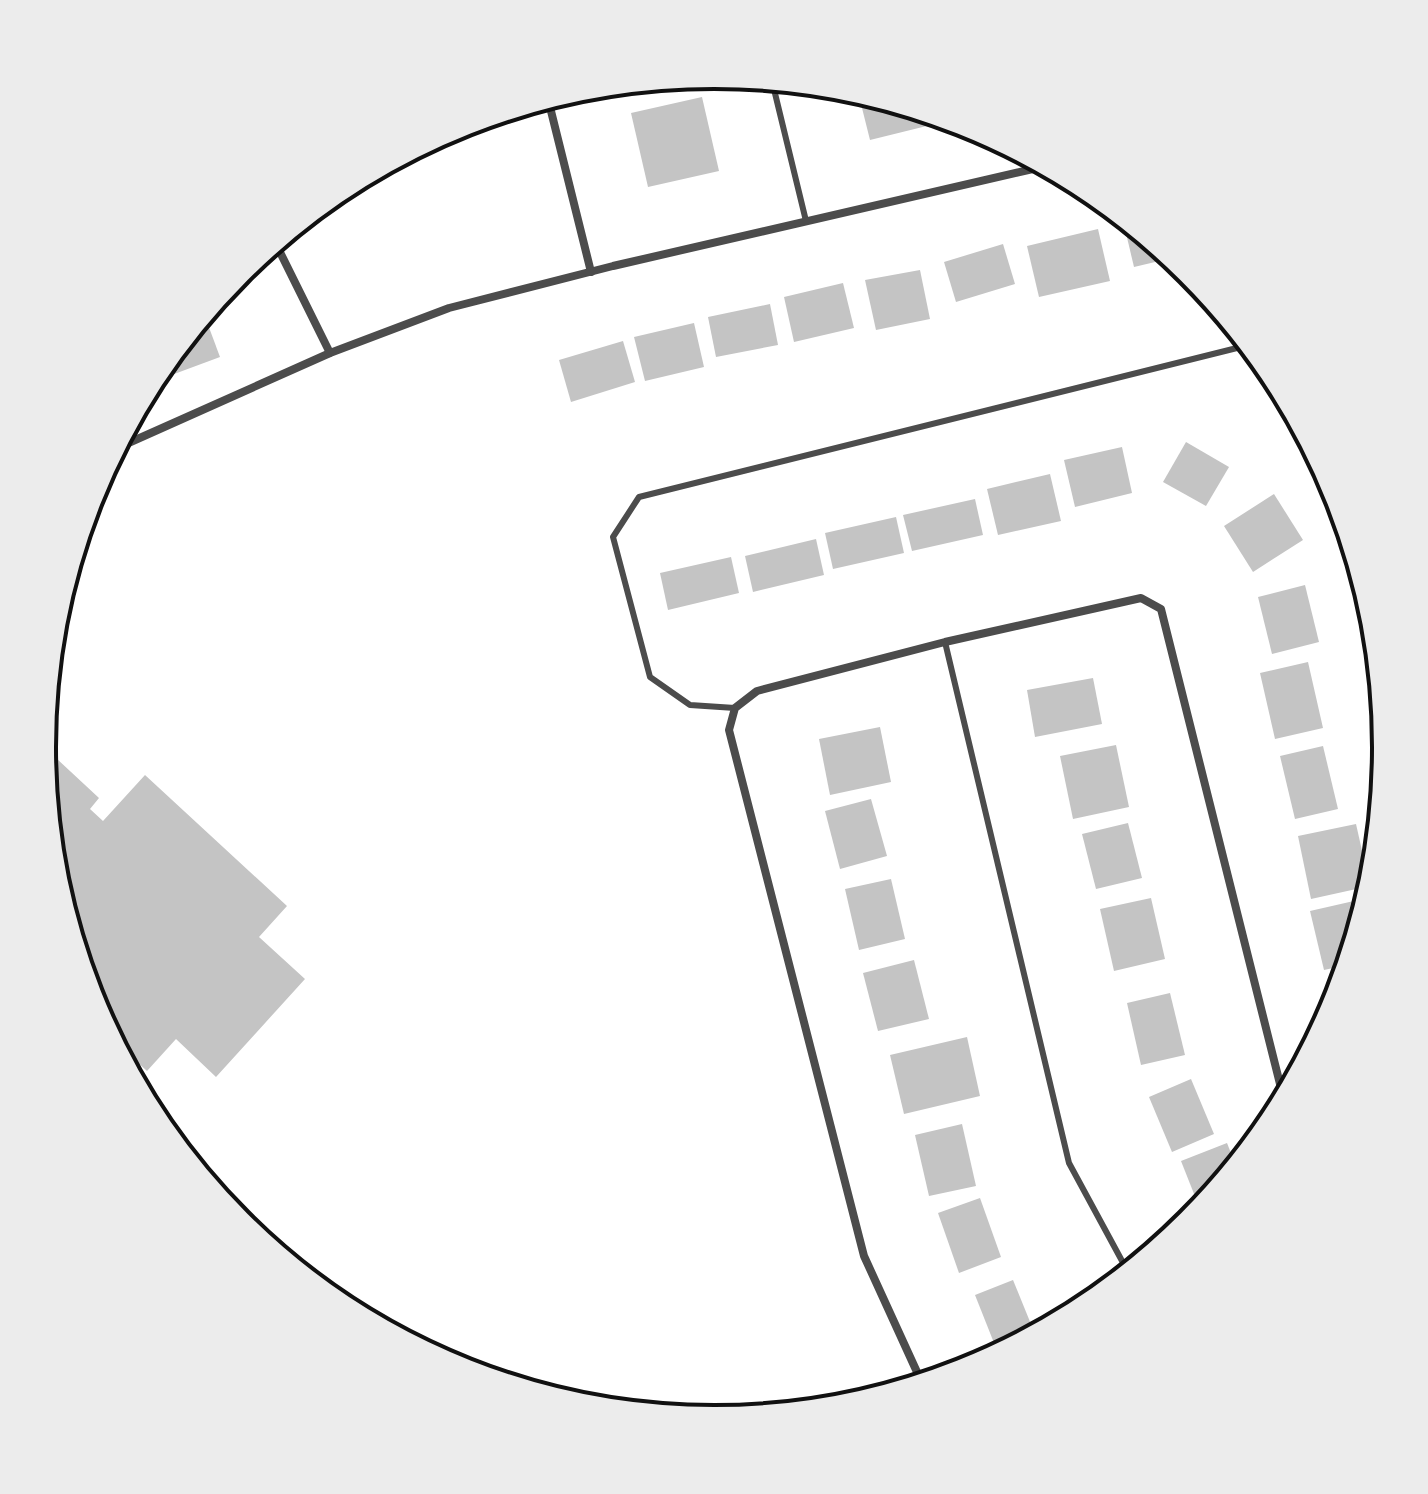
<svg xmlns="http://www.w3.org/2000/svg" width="1428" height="1494" font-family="Helvetica,sans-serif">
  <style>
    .building { fill: #c4c4c4 }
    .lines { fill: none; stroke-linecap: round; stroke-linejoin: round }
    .service { stroke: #4c4c4c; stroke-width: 6 }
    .minor { stroke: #4c4c4c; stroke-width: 8 }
    .rim { fill: none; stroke: #111; stroke-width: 4 }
  </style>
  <rect width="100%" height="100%" fill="#fff"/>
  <g class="building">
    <path d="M683,78l-43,14 -3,-9z"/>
    <path d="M858,92l81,24 12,4 -81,20z"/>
    <path d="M702,97l17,74 -71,16 -17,-74z"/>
    <path d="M1134,227l38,31 -38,9 -9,-38z"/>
    <path d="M1098,229l12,52 -71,16 -12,-51z"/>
    <path d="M1003,244l12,40 -59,18 -12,-40z"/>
    <path d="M920,270l10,49 -54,11 -11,-50z"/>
    <path d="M843,283l11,45 -60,14 -10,-45z"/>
    <path d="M770,304l8,41 -62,12 -8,-40z"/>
    <path d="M204,314l16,43 -70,26 6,-10z"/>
    <path d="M694,323l10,44 -59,14 -11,-44z"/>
    <path d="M623,341l12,41 -64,20 -12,-42z"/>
    <path d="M1186,442l43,25 -23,39 -43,-24z"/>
    <path d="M1122,447l10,46 -57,14 -11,-47z"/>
    <path d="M1050,474l11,47 -63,14 -11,-46z"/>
    <path d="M1274,494l29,46 -50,32 -29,-46z"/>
    <path d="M975,499l8,36 -71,16 -9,-36z"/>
    <path d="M896,517l8,36 -71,16 -8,-36z"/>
    <path d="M816,539l8,36 -71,17 -8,-36z"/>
    <path d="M731,557l8,36 -71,17 -8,-37z"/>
    <path d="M1305,585l14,57 -47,12 -14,-57z"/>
    <path d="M1308,662l15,66 -48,11 -15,-66z"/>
    <path d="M1093,678l9,46 -67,13 -8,-47z"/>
    <path d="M880,727l11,55 -61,13 -11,-56z"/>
    <path d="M42,745l57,53 -9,11 13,12 42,-46 142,131 -28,31 46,42 -89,98 -40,-38 -29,32 -35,-32 -19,-35 -38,-126z"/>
    <path d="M1116,745l13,62 -56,12 -13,-63z"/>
    <path d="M1323,746l15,63 -43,10 -15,-63z"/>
    <path d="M871,799l16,57 -47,13 -15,-58z"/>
    <path d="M1128,823l14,55 -46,11 -14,-55z"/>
    <path d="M1356,824l14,62 -59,13 -13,-63z"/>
    <path d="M891,879l14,60 -46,11 -14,-61z"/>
    <path d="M1151,898l14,61 -51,12 -14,-62z"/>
    <path d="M1367,898l-20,67 -23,5 -14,-59z"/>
    <path d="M914,960l15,59 -51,12 -15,-58z"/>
    <path d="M1170,993l15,62 -44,10 -14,-62z"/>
    <path d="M967,1037l13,59 -76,18 -14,-59z"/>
    <path d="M1191,1079l23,55 -42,18 -23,-55z"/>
    <path d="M962,1124l14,62 -47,10 -14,-61z"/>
    <path d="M1227,1143l9,23 -36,43 -19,-48z"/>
    <path d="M980,1198l21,59 -42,16 -21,-60z"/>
    <path d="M1013,1280l22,54 -37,19 -23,-58z"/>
  </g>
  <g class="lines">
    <g class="service">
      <path d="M772,81l34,140"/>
      <path d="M945,642l124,521 59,109"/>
      <path d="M735,708l-45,-3 -40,-28 -37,-140 26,-40 610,-152"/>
    </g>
    <g class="minor">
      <path d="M541,101l9,6 41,165"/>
      <path d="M275,242l55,111"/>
      <path d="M115,449l215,-96 119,-45 164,-42 433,-100"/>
      <path d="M922,1383l-58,-127 -135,-526 6,-22 22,-17 188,-49 196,-44 20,11 123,491"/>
    </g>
  </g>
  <path d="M0 0H1428V1494H0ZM56 747a658 658 0 1 1 1316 0a658 658 0 1 1-1316 0Z" fill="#ececec" fill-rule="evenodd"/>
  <path class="rim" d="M56 747a658 658 0 1 1 1316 0a658 658 0 1 1-1316 0Z"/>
</svg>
